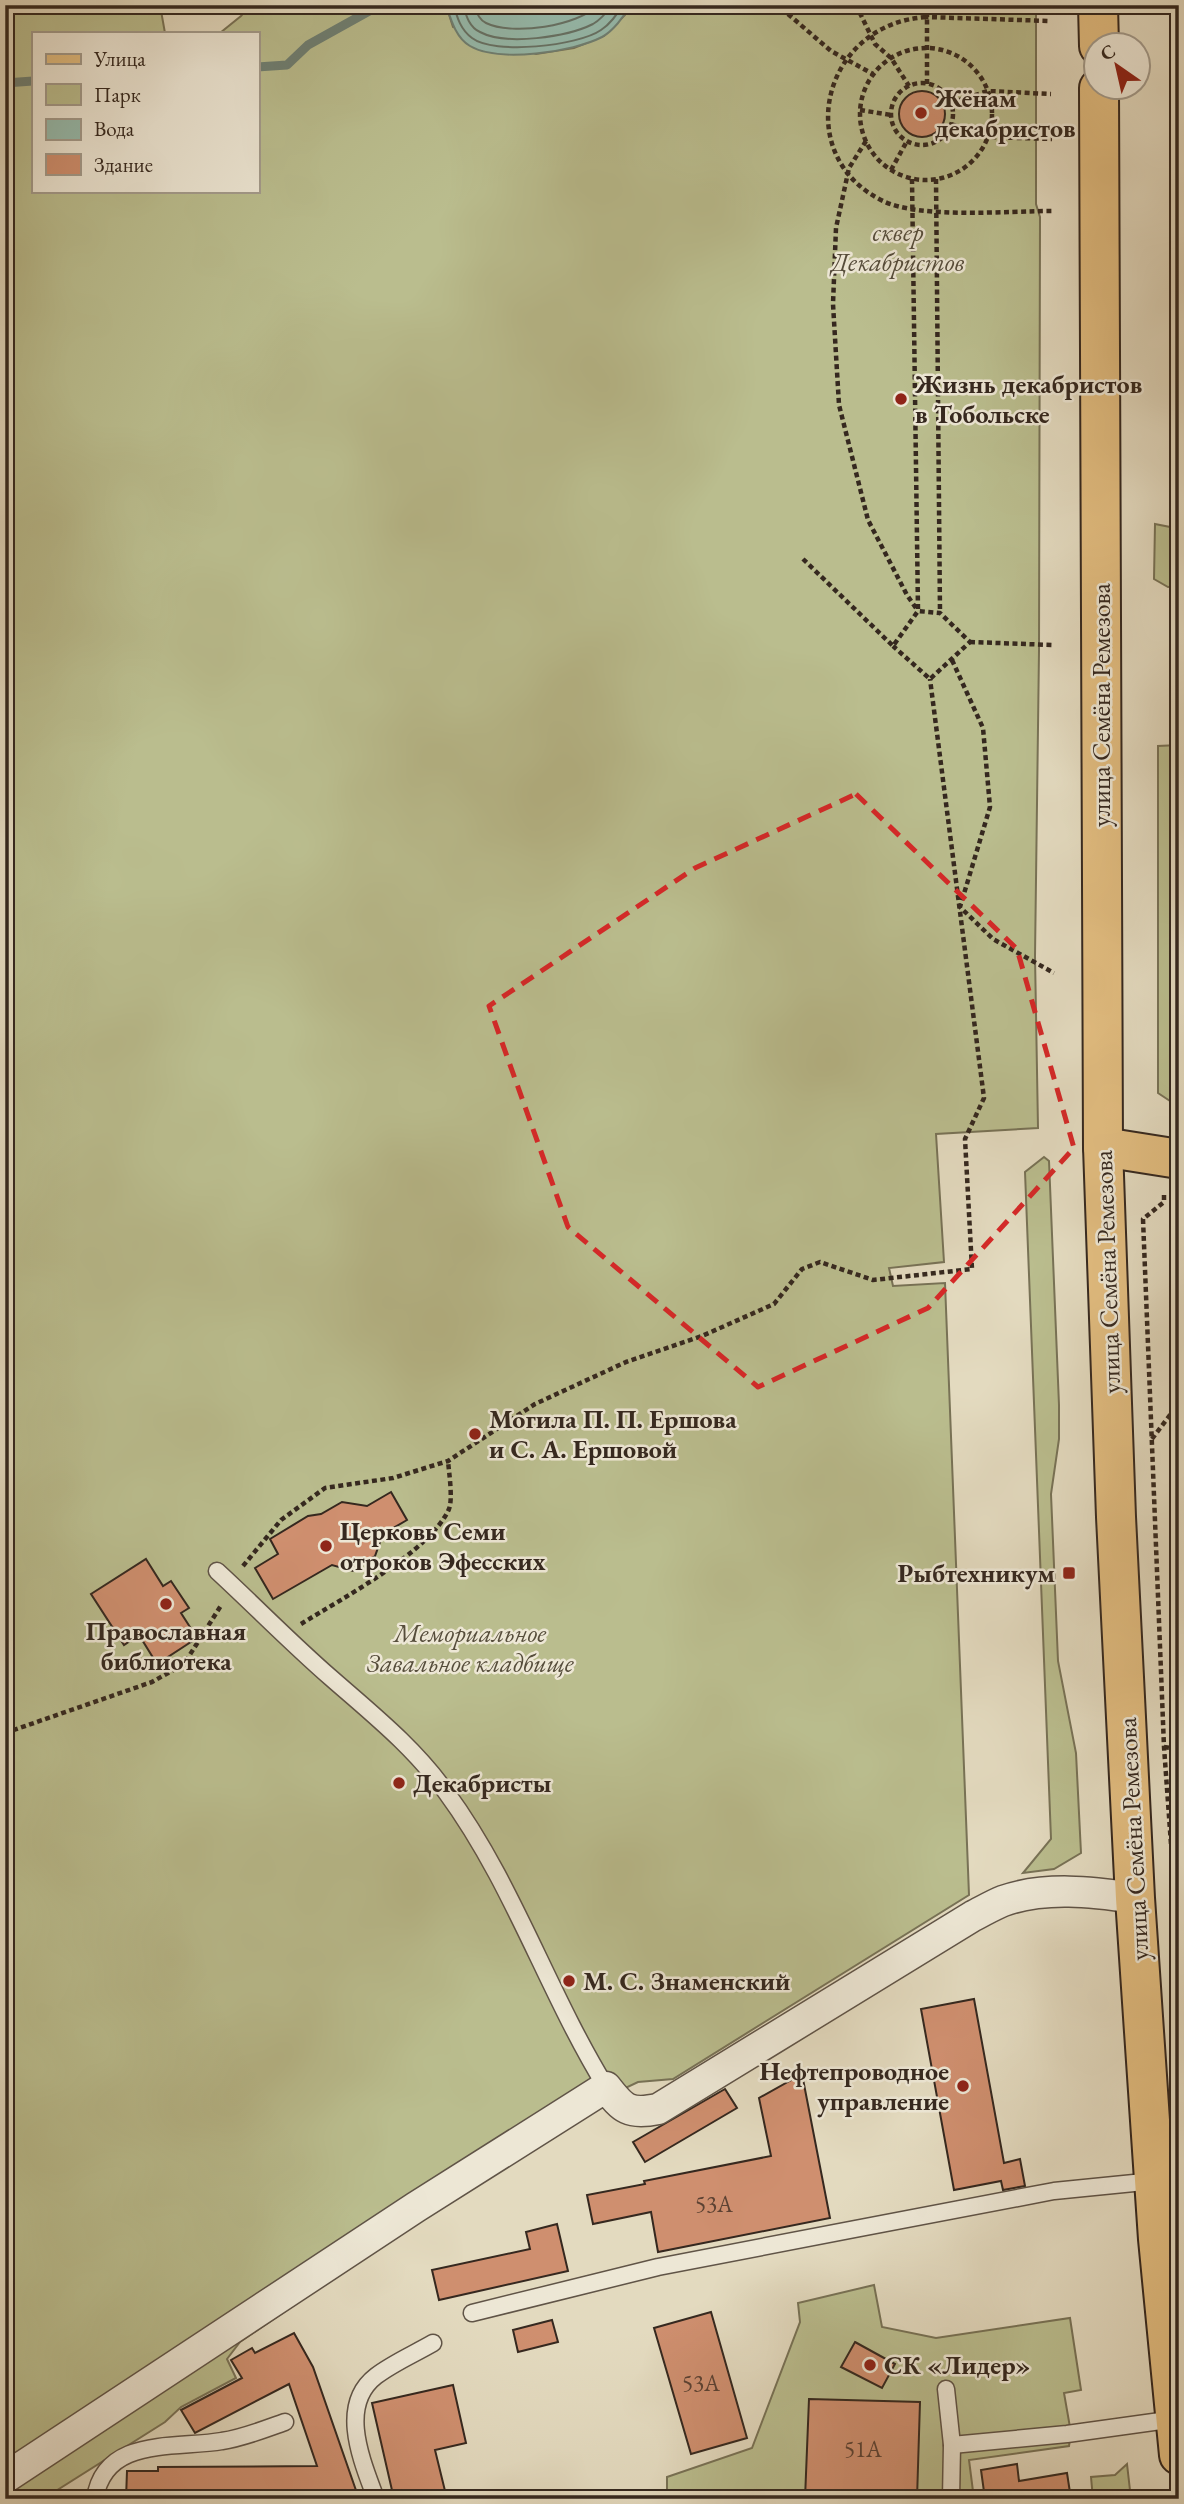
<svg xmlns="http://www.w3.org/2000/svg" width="1184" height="2504" font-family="'EB Garamond',serif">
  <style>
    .green { fill: #babd8e; stroke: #787256; stroke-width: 2 }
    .water { fill: #96bbad; stroke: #6f8074; stroke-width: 2 }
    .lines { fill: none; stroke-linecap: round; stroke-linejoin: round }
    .shore { stroke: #667266; stroke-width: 2 }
    .stream { stroke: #6f8074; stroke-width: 9 }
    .building { fill: #cf8f6f; stroke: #35281f; stroke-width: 2 }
    .lane-casing { stroke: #605447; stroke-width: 19 }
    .street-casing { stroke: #605447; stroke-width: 33 }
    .primary-casing { stroke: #35281f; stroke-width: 42 }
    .path { stroke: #35281f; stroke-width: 4.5; stroke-dasharray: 5 3.5; stroke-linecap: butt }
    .lane { stroke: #ede7d5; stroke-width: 16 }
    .street { stroke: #ede7d5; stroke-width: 30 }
    .primary { stroke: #e2bd80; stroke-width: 38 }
    .marked { fill: none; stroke: #d62828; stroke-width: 5; stroke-dasharray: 14 9; stroke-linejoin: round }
    .poi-dot { fill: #8f2418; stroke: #ede7d5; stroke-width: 2.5 }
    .labels { text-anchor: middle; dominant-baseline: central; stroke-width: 5; stroke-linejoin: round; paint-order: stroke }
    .number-label { font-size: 23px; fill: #5c4233 }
    .poi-label { font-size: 26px; font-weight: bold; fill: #35281f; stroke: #ede7d5; text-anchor: start }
    .park-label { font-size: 26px; font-style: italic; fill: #564d3b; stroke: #ede7d5 }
    .street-label { font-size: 26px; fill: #35281f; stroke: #ede7d5 }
  </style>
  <rect width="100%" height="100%" fill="#e3dabf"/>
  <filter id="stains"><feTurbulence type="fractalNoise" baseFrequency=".00286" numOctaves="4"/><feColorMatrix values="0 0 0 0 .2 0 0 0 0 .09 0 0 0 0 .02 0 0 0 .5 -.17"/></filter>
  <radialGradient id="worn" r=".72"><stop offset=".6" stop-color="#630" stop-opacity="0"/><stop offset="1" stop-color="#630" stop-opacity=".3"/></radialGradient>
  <g class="green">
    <path d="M5,5h155l5,28h-132v158h224v-158h-37l21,-17 9,-11h196l7,22 83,27 38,-6 30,-12 21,-21 5,-10h406v199l4,13 -1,434 -4,305 3,172 -102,6 8,128 -55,6 4,18 52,-3 24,612 -296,184 -35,3 -53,25 -345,235 -13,17 9,19 -55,29 -16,15 -122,77h-38z"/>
    <path d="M1155,524l15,3 9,8v51l-11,1 -14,-8z"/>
    <path d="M1179,745v362l-21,-14v-347z"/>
    <path d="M1044,1157l5,4 10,244v34l-8,55 7,167 18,92 5,100 -27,16 -31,4 28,-34 -26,-667z"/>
    <path d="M1179,1227v196l-9,-192z"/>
    <path d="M874,2285l8,42 54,11 134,-20 11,72 -17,3 7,40 -2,13 -100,14 5,39h-307v-22l85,-29 48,-126 -2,-19z"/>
    <path d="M1127,2464l4,35h-38l-2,-22 24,-2z"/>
  </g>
  <path class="water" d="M446,5h184c-6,12 -17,26 -28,32 -29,15 -103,26 -132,9 -14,-8 -19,-26 -24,-41z"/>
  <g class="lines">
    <g class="shore">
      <path d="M454,5c3,13 7,25 18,33 22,17 106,8 129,-8 8,-5 17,-16 21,-25"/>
      <path d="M463,5c3,10 6,22 17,27 26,14 87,5 113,-8 7,-4 14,-12 19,-19"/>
      <path d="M474,5c2,7 5,15 12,18 27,13 92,3 112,-18"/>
    </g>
    <g class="stream">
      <path d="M257,67l30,-2 21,-20 72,-40"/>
      <path d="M5,83l28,-2"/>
    </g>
  </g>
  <g class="building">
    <circle cx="922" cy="114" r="23"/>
    <path d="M391,1492l16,28 -24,14 -8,22 -22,15 -21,-6 -59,34 -18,-31 23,-14 -8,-15 38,-23 13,-2 21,-12 25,4z"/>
    <path d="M146,1559l17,27 8,-5 18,27 -8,5 16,25 -40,26 -18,-29 -15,10 -33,-51z"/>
    <path d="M974,1999l30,164 16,-4 5,27 -22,4 -2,-9 -47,9 -33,-181z"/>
    <path d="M802,2074l28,144 -172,34 -7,-40 -58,12 -6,-29 58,-11 -1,-3 127,-25 -12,-58z"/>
    <path d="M725,2089l12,19 -92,54 -12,-20z"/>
    <path d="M557,2224l11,47 -129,29 -7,-30 98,-21 -4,-17z"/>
    <path d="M711,2312l36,126 -56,16 -37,-126z"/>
    <path d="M552,2320l6,22 -40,10 -5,-22z"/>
    <path d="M294,2333l19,34 46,132h-28l-3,-6 -170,1 -1,5h-31l1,-28h31v-4l159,-1 -28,-82 -94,49 -14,-23 61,-32 -11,-18 21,-12 3,5z"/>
    <path d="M855,2342l40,22 -13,24 -41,-21z"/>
    <path d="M453,2385l13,58 -31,7 12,49h-53l-22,-96z"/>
    <path d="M809,2399l111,3 -3,97h-112z"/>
    <path d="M1017,2464l2,17 48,-8 4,26h-86l-4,-29z"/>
  </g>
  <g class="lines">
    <defs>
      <g id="lane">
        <path d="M217,1571c38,35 74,72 113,106 41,36 84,70 116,115 67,91 101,199 160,295"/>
        <path d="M472,2313l186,-46 197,-38 199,-38 100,-10"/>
        <path d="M946,2389l6,56 -1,54"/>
        <path d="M952,2445l115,-11 108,-15"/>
        <path d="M95,2499c9,-63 81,-50 127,-58 21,-3 43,-12 63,-19"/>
        <path d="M376,2499c-13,-36 -39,-93 0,-123 17,-13 38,-22 57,-33"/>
      </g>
      <path id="street" d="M5,2478l411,-271 190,-120c17,22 23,28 52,22l315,-193c10,-5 20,-11 30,-15 42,-15 90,-9 132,-3"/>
      <g id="primary">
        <path d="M1098,5l1,41"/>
        <path d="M1099,88l4,1059 13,370 19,381 23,341 21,216"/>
        <path d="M1103,1147l76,12"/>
      </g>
    </defs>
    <use href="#lane" class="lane-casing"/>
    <use href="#street" class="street-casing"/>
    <use href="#primary" class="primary-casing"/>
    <g class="path">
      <path d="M856,5l19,39 16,14 18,28"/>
      <path d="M927,5v12l123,4"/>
      <path d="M788,14l43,37 42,23"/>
      <circle cx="926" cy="114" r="66"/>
      <circle cx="922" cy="114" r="31"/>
      <path d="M927,84v-67c-105,6 -137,139 -44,184 37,18 125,10 169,10"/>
      <path d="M950,103l38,-12 63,3"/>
      <path d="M860,110l31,5"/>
      <path d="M951,124l37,13 64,2"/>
      <path d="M866,141l-17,27 -13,60 -3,76 6,101 29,115 39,75 11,16"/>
      <path d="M891,170l16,-29"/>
      <path d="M912,179l6,431"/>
      <path d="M936,179l4,434"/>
      <path d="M803,559l90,87 25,-35 22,2 30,29 -40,37 -37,-33"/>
      <path d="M970,642l83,3"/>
      <path d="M952,660l31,68 7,79 -30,100 33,32 61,34"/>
      <path d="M1164,1195v7l-21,17 21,528 15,208"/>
      <path d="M1152,1439l27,-36"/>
      <path d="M243,1566l38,-46 44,-32 68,-10 55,-17 87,-57 91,-42 76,-26 72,-32 28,-35 18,-7 53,18 99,-11 -7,-130 19,-41 -54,-419"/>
      <path d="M301,1624c40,-25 129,-72 148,-115 4,-10 0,-37 -1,-48"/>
      <path d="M5,1733l147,-51 32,-18 38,-60"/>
      <path d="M1164,1747l15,2"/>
    </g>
    <use href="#lane" class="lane"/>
    <use href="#street" class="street"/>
    <use href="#primary" class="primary"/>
  </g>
  <path class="marked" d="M856,794l161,155 57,199 -146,160 -170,79 -190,-160 -79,-221 206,-138z"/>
  <g class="poi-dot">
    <circle cx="921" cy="113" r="7"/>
    <circle cx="901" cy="399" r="7"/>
    <circle cx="475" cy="1434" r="7"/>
    <circle cx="326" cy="1546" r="7"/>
    <rect x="1062" y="1566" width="14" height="14" rx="3.5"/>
    <circle cx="166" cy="1604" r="7"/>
    <circle cx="399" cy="1783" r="7"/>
    <circle cx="569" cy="1981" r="7"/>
    <circle cx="963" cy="2086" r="7"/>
    <circle cx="870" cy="2365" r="7"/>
  </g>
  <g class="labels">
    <g class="number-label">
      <text x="714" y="2204">53А</text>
      <text x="701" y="2383">53А</text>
      <text x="863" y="2449">51А</text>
    </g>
    <g class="poi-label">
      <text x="935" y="98">Жёнам<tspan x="935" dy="30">декабристов</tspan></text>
      <text x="915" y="384">Жизнь декабристов<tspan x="915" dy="30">в Тобольске</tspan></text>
      <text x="489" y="1419">Могила П. П. Ершова<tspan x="489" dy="30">и С. А. Ершовой</tspan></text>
      <text x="340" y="1531">Церковь Семи<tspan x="340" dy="30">отроков Эфесских</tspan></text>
      <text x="1055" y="1573" text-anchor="end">Рыбтехникум</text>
      <text x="166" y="1631" text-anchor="middle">Православная<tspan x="166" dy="30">библиотека</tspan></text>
      <text x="413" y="1783">Декабристы</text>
      <text x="583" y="1981">М. С. Знаменский</text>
      <text x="949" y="2071" text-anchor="end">Нефтепроводное<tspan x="949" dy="30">управление</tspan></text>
      <text x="884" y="2365">СК «Лидер»</text>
    </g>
    <g class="park-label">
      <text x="898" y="232">сквер<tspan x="898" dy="30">Декабристов</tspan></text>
      <text x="470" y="1633">Мемориальное<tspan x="470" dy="30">Завальное кладбище</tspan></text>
    </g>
    <g class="street-label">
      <text transform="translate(1101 705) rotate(-90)">улица Семёна Ремезова</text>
      <text transform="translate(1107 1272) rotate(-92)">улица Семёна Ремезова</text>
      <text transform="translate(1133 1839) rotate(-93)">улица Семёна Ремезова</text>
    </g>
  </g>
  <rect width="1184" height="2504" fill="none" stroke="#e3dabf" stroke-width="28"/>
  <rect x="7" y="7" width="1170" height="2490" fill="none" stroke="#35281f" stroke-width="3.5"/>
  <rect x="14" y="14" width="1156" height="2476" fill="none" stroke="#35281f" stroke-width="2"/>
  <rect x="32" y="32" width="228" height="161" fill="#ede7d5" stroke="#a39b8c" stroke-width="2"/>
  <rect x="46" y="54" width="35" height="10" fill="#e2bd80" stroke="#a39b8c" stroke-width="2"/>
  <text x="94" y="66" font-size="21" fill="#35281f">Улица</text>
  <rect x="46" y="84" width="35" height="21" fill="#babd8e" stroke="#a39b8c" stroke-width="2"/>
  <text x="94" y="102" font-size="21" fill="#35281f">Парк</text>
  <rect x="46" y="119" width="35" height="21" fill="#96bbad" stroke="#a39b8c" stroke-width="2"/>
  <text x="94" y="136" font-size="21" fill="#35281f">Вода</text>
  <rect x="46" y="154" width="35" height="21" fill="#cf8f6f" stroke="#a39b8c" stroke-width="2"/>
  <text x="94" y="172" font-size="21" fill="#35281f">Здание</text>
  <g transform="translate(1117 66) rotate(326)"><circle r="33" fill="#ede7d5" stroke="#a39b8c" stroke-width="2"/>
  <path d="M0-5L12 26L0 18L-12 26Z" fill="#8f2418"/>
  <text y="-10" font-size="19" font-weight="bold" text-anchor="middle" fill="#35281f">С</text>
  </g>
  <rect width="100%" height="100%" filter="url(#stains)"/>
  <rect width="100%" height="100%" fill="url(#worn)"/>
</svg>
